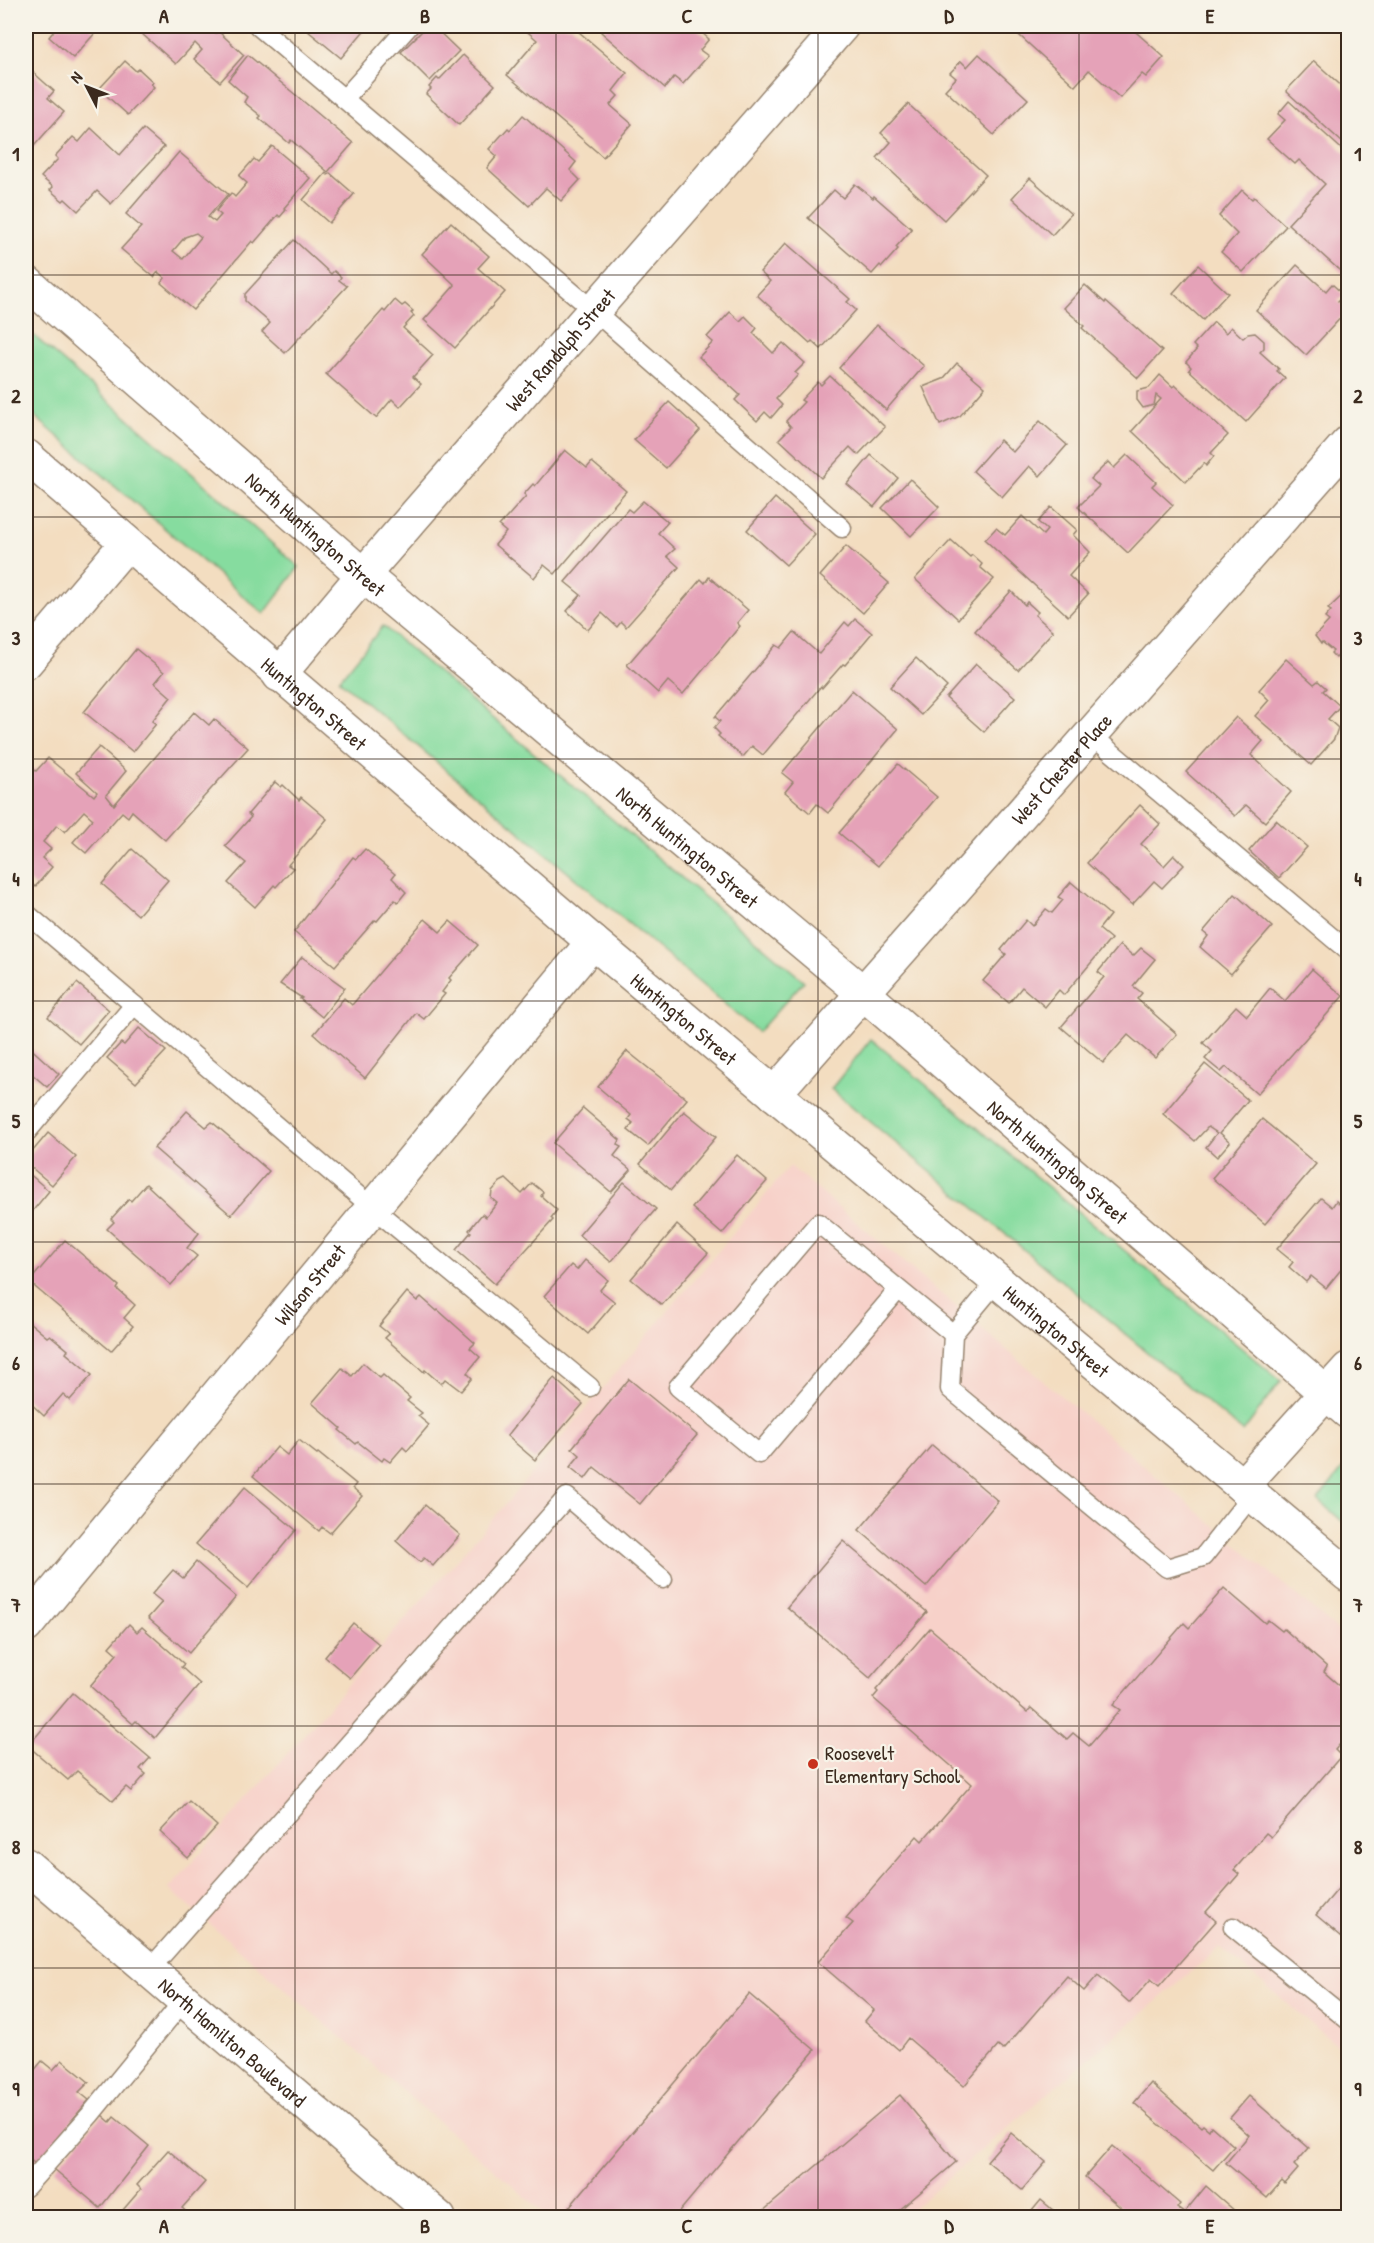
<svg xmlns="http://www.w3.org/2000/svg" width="1374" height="2243" font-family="'Patrick Hand',sans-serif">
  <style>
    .built { fill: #f7d1c9 }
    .green { fill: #86dc9f; stroke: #60835e; stroke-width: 1.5 }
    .building { fill: #e5a2b8; fill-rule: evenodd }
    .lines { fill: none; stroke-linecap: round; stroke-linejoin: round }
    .service-casing { stroke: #97846f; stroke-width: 21 }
    .minor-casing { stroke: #97846f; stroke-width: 36 }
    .tertiary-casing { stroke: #97846f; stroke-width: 36 }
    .service { stroke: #fff; stroke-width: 18 }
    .minor { stroke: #fff; stroke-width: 33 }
    .tertiary { stroke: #fff; stroke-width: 33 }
    .grid { fill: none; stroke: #3b2a1e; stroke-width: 1.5; stroke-opacity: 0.55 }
    .poi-dot { fill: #c8321e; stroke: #f7f3e8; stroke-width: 2 }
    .labels { text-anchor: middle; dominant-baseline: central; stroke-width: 4.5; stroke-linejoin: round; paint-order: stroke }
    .street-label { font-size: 20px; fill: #3b2a1e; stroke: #f7f3e8 }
    .poi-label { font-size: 20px; fill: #3b2a1e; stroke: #f7f3e8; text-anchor: start }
    .neatline { fill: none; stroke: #3b2a1e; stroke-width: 2 }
    .grid-label { font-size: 20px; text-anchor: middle; font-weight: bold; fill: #3b2a1e }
  </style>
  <rect width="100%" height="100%" fill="#f7f3e8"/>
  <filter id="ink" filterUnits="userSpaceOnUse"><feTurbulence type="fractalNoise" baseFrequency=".0167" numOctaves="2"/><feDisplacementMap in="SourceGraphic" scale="12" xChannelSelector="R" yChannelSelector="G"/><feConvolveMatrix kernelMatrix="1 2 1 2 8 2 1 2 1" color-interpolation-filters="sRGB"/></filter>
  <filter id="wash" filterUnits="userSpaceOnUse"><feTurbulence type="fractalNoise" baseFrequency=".008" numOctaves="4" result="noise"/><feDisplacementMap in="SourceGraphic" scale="24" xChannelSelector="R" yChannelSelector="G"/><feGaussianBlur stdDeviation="1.35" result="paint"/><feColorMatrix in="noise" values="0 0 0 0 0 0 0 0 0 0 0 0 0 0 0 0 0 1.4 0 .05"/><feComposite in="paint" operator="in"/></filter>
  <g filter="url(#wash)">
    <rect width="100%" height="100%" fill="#f3ddc0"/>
    <path class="built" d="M790,1166l558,473v355l-8,10 8,7v44l-128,-108 -317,270h-354l-380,-328 335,-383z"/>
    <g class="green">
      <path d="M26,329l273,238 -35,47 -238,-205z"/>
      <path d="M383,626l421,355 -46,51 -419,-352z"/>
      <path d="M871,1039l410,342 -38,51 -412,-343z"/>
      <path d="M1348,1462v64l-30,-26z"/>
    </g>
    <g id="blocks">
      <g class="building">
        <path d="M58,26h31l7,6 -23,26 -24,-21z"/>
        <path d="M133,26h76l7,7 2,-2 26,24 -24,27 -26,-23 8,-9 -7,-7 -19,21z"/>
        <path d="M313,26h55l-27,32 -33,-27z"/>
        <path d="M427,26h6l26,25 -29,30 -29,-29z"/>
        <path d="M521,26h51l55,47 -14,18 5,5 -8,9 22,19 -29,33 -96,-82 30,-35z"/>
        <path d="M607,26h87l15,13 -9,11 8,6 -25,28 -9,-7 -9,11 -64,-56z"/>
        <path d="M1009,26h120l35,31 -18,20 -4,-3 -22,24 -31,-28 -14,16z"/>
        <path d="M979,54l49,45 -34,36 -49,-45 11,-12 -6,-5 11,-12 6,6z"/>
        <path d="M248,55l105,88 -25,29 -37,-32 -2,3 -30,-25 2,-2 -17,-14 3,-5 -19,-17z"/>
        <path d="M463,55l32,30 -36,40 -33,-31 5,-5 -2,-2 8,-9 2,2z"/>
        <path d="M125,61l11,10 3,-2 14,13 -2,2 3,3 -26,28 -29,-26z"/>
        <path d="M1314,61l34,31v47l-4,5 -58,-53z"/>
        <path d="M27,67l27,24 -6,7 16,14 -38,43z"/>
        <path d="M1289,101l59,54v15l-3,4 3,4v100l-60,-54 37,-40 -26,-24 -4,4 -28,-25 18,-19 -7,-6z"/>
        <path d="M908,104l78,71 -42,45 -67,-62 14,-16 -10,-9z"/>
        <path d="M523,115l53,47 -6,8 10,10 -19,21 -15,-13 -17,18 -42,-38 10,-12 -8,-7 19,-21 2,2z"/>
        <path d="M91,128l29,27 23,-26 21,18 -53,57 -14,-13 -19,20 -13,-12 -2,2 -13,-11 3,-3 -12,-10 17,-18 -3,-3 18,-19 6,5z"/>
        <path d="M272,146l38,32 -26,30 2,2 -6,7 -2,-2 -24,28 -2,-2 -59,69 -32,-27 4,-5 -7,-6 -4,5 -33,-28 20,-22 -15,-13 53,-62 49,42 -20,23 7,5 6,-7 -5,-4 15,-18 4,4 12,-14 -8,-7 15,-17 4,3zM196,233l5,4 -18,22 -10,-8 12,-14z"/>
        <path d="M326,173l2,2 2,-2 24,21 -25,29 -26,-23z"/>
        <path d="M1030,178l41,36 -19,21 -40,-37z"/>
        <path d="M855,184l18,14 1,-2 38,33 -16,18 2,2 -16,18 -2,-2 -8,9 -64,-56 26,-28 9,8z"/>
        <path d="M1242,190l10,9 2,-2 32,29 -43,46 -22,-20 16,-18 -18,-18z"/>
        <path d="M451,222l38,34 -11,12 27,24 -50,56 -31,-28 31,-35 -33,-31z"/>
        <path d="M294,240l37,34 3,-3 7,6 -2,3 8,6 -62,67 -23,-21 8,-9 -25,-22v-7z"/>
        <path d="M786,243l64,56 -3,3 9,8 -35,39 -9,-8 -2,2 -53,-48 13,-14 -10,-9z"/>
        <path d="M1198,265l30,28 -25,27 -30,-27z"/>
        <path d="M1297,265l29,26 6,-7 12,11 -6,6 10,9 -42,45 -50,-45z"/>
        <path d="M1085,285l20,18 1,-2 56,50 -24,27 -56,-50 2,-2 -20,-18z"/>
        <path d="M395,300l7,6 3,-2 8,7 -2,2 3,3 -11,12 30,27 -20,22 8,7 -21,23 -8,-8 -16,19 -50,-44 57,-64 2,2z"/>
        <path d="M730,312l10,9 5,-5 12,12 -4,5 20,20 10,-10 22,20 -10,10 3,2 -22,24 6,6 -11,13 -6,-6 -8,9 -22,-21 5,-5 -41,-38 14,-15 -6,-5z"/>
        <path d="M1214,322l12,11 5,-6 12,11 5,-4 7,-1 9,8v7l-4,4 19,17 -2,2 8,7 -39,44 -57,-52 2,-3 -5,-5 11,-13 -4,-4z"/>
        <path d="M877,325l47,41 -38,44 -47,-42z"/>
        <path d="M957,363l28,24 -25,29 -20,9 -17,-38 20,-8z"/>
        <path d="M1160,375l13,12 2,-2 53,50 -17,18 3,3 -8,10 -2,-3 -18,19 -54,-51 29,-32 -5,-4 -2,10 -11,3 -6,-8v-9l12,-3z"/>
        <path d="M830,376l55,51 -27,28 -8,-8 -29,31 -42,-39 12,-12 -5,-6 18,-19 -3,-2 17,-18 3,3z"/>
        <path d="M669,402l31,28 -34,38 -32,-28z"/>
        <path d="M1040,421l27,24 -27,31 -11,-10 -27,31 -29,-26 27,-31 13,12z"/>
        <path d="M565,450l22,18 5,-6 34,29 -71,83 -11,-9 -10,13 -39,-33 11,-13 -7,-6 27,-30 -2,-2 9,-10 2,2z"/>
        <path d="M871,455l27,23 -24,29 -27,-23z"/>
        <path d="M1127,455l29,27 -4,4 21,19 -45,48 -50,-46 21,-21 -8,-7 17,-17 6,6z"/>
        <path d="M910,479l29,28 -28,29 -29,-28z"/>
        <path d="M775,498l40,36 -29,31 -39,-35z"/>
        <path d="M643,501l25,21 -10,11 17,16 -8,7 12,11 -53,60 -5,-5 -4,5 -15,-14 -14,17 -21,-19 14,-16 -16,-13 63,-73 4,3z"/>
        <path d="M1051,507l26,23 -4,5 17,17 -21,24 19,18 -20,22 -83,-76 11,-12 9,7 17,-19 21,19 4,-5 -9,-8z"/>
        <path d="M951,540l19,17 2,-2 10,9 -2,3 14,12 -36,40 -43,-40z"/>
        <path d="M846,546l43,37 -26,30 -43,-37z"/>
        <path d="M709,577l39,33 -11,13 3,3 -57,68 -15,-13 -10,12 -31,-28 74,-86 4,4z"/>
        <path d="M1348,590v79l-6,-6 2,-2 -6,-5 -2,2 -5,-5 2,-2 -11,-9 -1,2 -6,-8 14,-15 -4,-3 6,-7 -3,-2z"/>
        <path d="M1011,591l14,14 2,-3 11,10 -3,3 18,16 -35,39 -43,-39z"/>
        <path d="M855,619l17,14 -27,32 -2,-1 -21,24 -1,-2 -58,69 -11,-9 -9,11 -25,-21 2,-2 -6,-6 6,-7 -5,-4 61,-72 5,3 13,-16 25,22 26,-32 4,4z"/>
        <path d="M136,649l28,23 -9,11 16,14 -19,24 4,3 -23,28 -49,-40z"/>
        <path d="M916,658l31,29 -26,28 -31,-28z"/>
        <path d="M1286,659l28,25 4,-3 8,7 -3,3 17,15 -12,13 10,9 -4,11 -23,26 -56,-49 14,-16 -10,-10z"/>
        <path d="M976,664l39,33 -31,35 -38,-34z"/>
        <path d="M852,690l46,39 -70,84 -11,-9 -7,9 -25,-21 8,-10 -11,-9z"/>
        <path d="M194,712l15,13 5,-6 34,29 -83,92 -33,-29 -4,6 -6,-5 -36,41 -13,-11 20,-23 -9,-8 -19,21 -8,-7 -14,17 8,7 -9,9 10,9 -17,20 -9,-9v-76l5,-6 -5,-4v-9l3,-4 -3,-2 7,-8 3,2 12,-13 46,38 3,-4 -21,-19 23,-26 27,24 -20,24 8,10z"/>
        <path d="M1236,717l27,24 -12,14 40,37 -26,30 -19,-17 -11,11 -49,-44z"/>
        <path d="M898,764l39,33 -59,69 -39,-33z"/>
        <path d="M275,782l6,5 2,-2 16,15 2,-3 26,22 -39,46 5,3 -17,19 -2,-2 -19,22 -27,-24 18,-20 -21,-17 26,-29 -3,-3z"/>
        <path d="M1140,805l20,19 -19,20 23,22 10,-11 10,10 -22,23 -8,-7 -22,24 -45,-42z"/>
        <path d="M1276,820l31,27 -28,31 -30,-27z"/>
        <path d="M132,849l36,31 -30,35 -36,-31z"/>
        <path d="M365,849l30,25 -3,4 14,14 -8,10 -3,-2 -18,21 -2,-1 -40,46 -41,-34 59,-75 3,2z"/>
        <path d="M1071,882l39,33 -11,14 12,10 -47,56 -5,-5 -14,17 -23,-20 -13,16 -26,-22 23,-27 -5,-4 25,-30 6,6 14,-17 6,4 11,-13 -5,-3z"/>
        <path d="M1235,894l37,33 -41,47 -31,-27 8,-11 -5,-4z"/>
        <path d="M425,919l15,13 10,-11 28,24 -29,33 2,2 -9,12 3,2 -21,25 -8,-6 -51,65 -51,-44 30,-36 8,7z"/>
        <path d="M1120,945l13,11 8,-8 14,11 -22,27 9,7 -5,6 40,35 -22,24 -27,-23 -25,28 -42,-36 43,-50 -6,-5z"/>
        <path d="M302,957l43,31 -23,29 -22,-18 2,-1 -22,-14z"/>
        <path d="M1312,969l31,27 -86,98 -31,-27 -5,5 -16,-13 7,-8 -9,-8 33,-37 11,10 23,-28 15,13z"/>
        <path d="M77,983l32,27 -30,34 -31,-27z"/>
        <path d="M139,1028l27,23 -30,32 -29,-25 14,-15 3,2z"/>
        <path d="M26,1044l33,30 -12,13 -21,-18z"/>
        <path d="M627,1051l60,48 -39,47 -20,-16 5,-7 -5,-4 3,-4 -33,-28z"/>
        <path d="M1205,1064l43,36 -28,33 10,9 -13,15 -11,-10 11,-14 -9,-6 -13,14 -32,-27z"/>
        <path d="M583,1108l37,32 -2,4 3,3 -7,9 17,14 -20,22 -58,-49z"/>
        <path d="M187,1111l19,16 6,-5 57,49 -38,44 -77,-67z"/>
        <path d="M684,1111l32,26 -45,53 -31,-26z"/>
        <path d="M1262,1119l54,45 -51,60 -53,-46z"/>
        <path d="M48,1133l28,24 -24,28 -26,-22v-4z"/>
        <path d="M737,1155l30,26 -45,53 -30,-26z"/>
        <path d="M26,1171l23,20 -23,28z"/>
        <path d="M506,1179l16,15 10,-11 11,9 -2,4 16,14 -6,8 2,2 -58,64 -39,-34 15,-18 -2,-2 13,-16 4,3 11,-14 -6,-5 1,-7 8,-9z"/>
        <path d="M624,1182l32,27 -45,53 -32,-27z"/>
        <path d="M146,1184l53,49 -12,15 10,8 -26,29 -64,-56 7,-7 -3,-3 18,-20 2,2z"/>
        <path d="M1321,1198l11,9 4,-6 12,11v49l-22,27 -15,-12 -5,6 -17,-15 4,-5 -16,-13z"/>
        <path d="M677,1225l31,28 -46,52 -31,-26z"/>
        <path d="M65,1240l54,46 -2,3 18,16 -11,13 9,8 -22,25 -82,-69z"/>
        <path d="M585,1260l23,20 -8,10 15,12 -27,32 -44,-38 27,-31 6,5z"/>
        <path d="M407,1292l10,9 4,-4 16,14 1,-1 37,33 -5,5 10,9 -13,16 5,5 -11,13 -16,-12 -4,5 -16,-14 -1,2 -39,-34 4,-4 -10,-8z"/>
        <path d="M29,1322l18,15 3,-2 18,15 -2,3 26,22 -22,25 -7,-6 -19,22 -18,-17v-73z"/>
        <path d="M363,1363l17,15 3,-3 27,23 -3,3 15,12 -4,3 11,9 -22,26 -4,-4 -13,15 -6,-4 -2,3 -24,-19 -2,2 -17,-14 2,-2 -29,-25 30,-35 10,8z"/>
        <path d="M554,1378l29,26 -48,56 -28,-24z"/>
        <path d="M629,1379l68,56 -57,69 -46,-37 -9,12 -15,-12 10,-12 -8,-7z"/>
        <path d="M299,1440l18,14 1,-1 38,31 -3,4 9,8 -32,37 -8,-6 -3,4 -66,-55 24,-29 10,8z"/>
        <path d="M932,1445l66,56 -72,86 -67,-57z"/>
        <path d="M245,1487l51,43 -48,58 -52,-44z"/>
        <path d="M425,1505l35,30 -27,31 -9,-8 -4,4 -24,-21z"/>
        <path d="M843,1541l84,71 -57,66 -83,-71z"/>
        <path d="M196,1562l40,35 -47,56 -41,-35 14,-16 -10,-8 21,-24 10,8z"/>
        <path d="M1224,1588l41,35 3,-3 14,11 2,-2 43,38 -3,5 24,21v42l-13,15 6,6 -70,81 -5,-4 -32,37 5,4 -33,38 10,9 -57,65 -8,-7 -21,24 -32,-28 -14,16 -17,-15 -64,74 -5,-4 -34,40 -56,-48 -9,12 -34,-29 9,-11 -56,-48 35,-39 -7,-5 71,-82 5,5 50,-57 -99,-86 5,-6 -2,-2 54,-62 97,84 4,-4 36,31 6,-6 16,13 31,-36 -7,-5 71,-82 5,5z"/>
        <path d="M353,1623l26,21 -29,34 -25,-21z"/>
        <path d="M129,1624l8,8 5,-5 42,37 -3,3 19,17 -45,54 -19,-17 -3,3 -43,-38 27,-32 -8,-7z"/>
        <path d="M73,1693l77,65 -10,11 6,5 -15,17 -5,-4 -13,14 -36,-30 -9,9 -40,-34z"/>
        <path d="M189,1801l28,25 -29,32 -28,-26z"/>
        <path d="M1348,1877v65l-32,-27z"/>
        <path d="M749,1994l66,56 -141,168h-100l-8,-7z"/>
        <path d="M62,2060l27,22 -10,10 10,8 -54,64 -9,-8v-78h2l14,-17 11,9z"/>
        <path d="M1151,2083l50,44 2,-2 6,5 2,-4 23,20 -21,24 -79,-67z"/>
        <path d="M900,2095l56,67 -66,56h-135z"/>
        <path d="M1249,2096l60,52 -15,17 4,4 -13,15 -3,-3 -15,17 -41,-35 23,-28 -19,-17z"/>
        <path d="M102,2115l8,7 4,-5 35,29 -49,62 -46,-39z"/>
        <path d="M1011,2133l35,29 -24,28 -35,-29z"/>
        <path d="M1112,2146l68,58 -3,4 7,5 22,-27 37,32h-110l-48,-41z"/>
        <path d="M168,2150l37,32 -23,26 11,10h-77l25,-29 -4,-4z"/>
        <path d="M1041,2200l19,16 -1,2h-33z"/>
      </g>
    </g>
  </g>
  <g filter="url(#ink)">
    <use href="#blocks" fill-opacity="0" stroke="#97846f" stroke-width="1.5"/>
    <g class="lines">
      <defs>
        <g id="service">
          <path d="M258,26l335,284 249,218"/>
          <path d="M344,99l65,-73"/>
          <path d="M1091,735l257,216"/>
          <path d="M26,913l347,295 217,179"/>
          <path d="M26,1133l108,-128"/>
          <path d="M997,1281l-44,53 -3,55 217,179 36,-11 49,-62"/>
          <path d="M898,1290l-139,164 -81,-67 140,-164 135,111"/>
          <path d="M1233,1927l115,93"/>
          <path d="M149,1970l418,-473 96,82"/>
          <path d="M26,2187l64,-72 94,-115"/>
        </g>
        <g id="minor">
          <path id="s1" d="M26,282l337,293 499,417 486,420"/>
          <path id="s2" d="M26,456l567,486 755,633"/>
          <path d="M26,662l100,-118"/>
          <path id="s3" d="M279,675l84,-100 479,-549"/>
          <path id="s4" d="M774,1094l574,-651"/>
          <path d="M1242,1486l106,-117"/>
          <path id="s5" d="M26,1626l567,-684"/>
        </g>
        <g id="tertiary">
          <path id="s6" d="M26,1865l413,353"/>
        </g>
      </defs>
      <use href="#service" class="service-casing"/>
      <use href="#minor" class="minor-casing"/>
      <use href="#tertiary" class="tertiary-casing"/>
      <use href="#service" class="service"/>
      <use href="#minor" class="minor"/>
      <use href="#tertiary" class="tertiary"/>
    </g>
  </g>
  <path class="grid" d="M295,26v2192M556,26v2192M818,26v2192M1079,26v2192M26,275h1322M26,517h1322M26,759h1322M26,1001h1322M26,1242h1322M26,1484h1322M26,1726h1322M26,1968h1322"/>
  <circle class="poi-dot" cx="813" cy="1764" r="6"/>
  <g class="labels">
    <g class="street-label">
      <text stroke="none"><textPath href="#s3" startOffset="430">West Randolph Street</textPath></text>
      <text stroke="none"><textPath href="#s1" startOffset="384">North Huntington Street</textPath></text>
      <text stroke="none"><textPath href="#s2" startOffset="380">Huntington Street</textPath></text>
      <text stroke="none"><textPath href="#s4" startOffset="434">West Chester Place</textPath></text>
      <text stroke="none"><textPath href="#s1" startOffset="870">North Huntington Street</textPath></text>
      <text stroke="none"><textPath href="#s2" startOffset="866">Huntington Street</textPath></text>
      <text stroke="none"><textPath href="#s1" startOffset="1356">North Huntington Street</textPath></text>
      <text stroke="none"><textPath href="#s5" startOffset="444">Wilson Street</textPath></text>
      <text stroke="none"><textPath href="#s2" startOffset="1352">Huntington Street</textPath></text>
      <text stroke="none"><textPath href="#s6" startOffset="272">North Hamilton Boulevard</textPath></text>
    </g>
    <g class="poi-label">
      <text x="825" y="1752">Roosevelt<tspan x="825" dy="23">Elementary School</tspan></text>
    </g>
  </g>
  <rect width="1374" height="2243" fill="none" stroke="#f7f3e8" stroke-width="66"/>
  <g transform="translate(87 87) rotate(312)" stroke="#f7f3e8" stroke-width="4.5" paint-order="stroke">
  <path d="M0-4.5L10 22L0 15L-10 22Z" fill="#3b2a1e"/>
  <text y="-9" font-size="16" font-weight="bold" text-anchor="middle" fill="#3b2a1e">N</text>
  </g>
  <rect x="33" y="33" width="1308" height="2177" class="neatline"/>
  <g class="grid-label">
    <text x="164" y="23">A</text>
    <text x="425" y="23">B</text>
    <text x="687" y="23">C</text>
    <text x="949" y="23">D</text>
    <text x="1210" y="23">E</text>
    <text x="16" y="161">1</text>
    <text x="1358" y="161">1</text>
    <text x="16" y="403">2</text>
    <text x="1358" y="403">2</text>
    <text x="16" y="645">3</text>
    <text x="1358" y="645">3</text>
    <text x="16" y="886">4</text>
    <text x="1358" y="886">4</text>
    <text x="16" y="1128">5</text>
    <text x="1358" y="1128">5</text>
    <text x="16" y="1370">6</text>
    <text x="1358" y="1370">6</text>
    <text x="16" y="1612">7</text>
    <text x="1358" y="1612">7</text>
    <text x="16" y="1854">8</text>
    <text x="1358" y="1854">8</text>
    <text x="16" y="2096">9</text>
    <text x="1358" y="2096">9</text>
    <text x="164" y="2233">A</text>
    <text x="425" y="2233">B</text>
    <text x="687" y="2233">C</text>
    <text x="949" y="2233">D</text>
    <text x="1210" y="2233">E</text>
  </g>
</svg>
